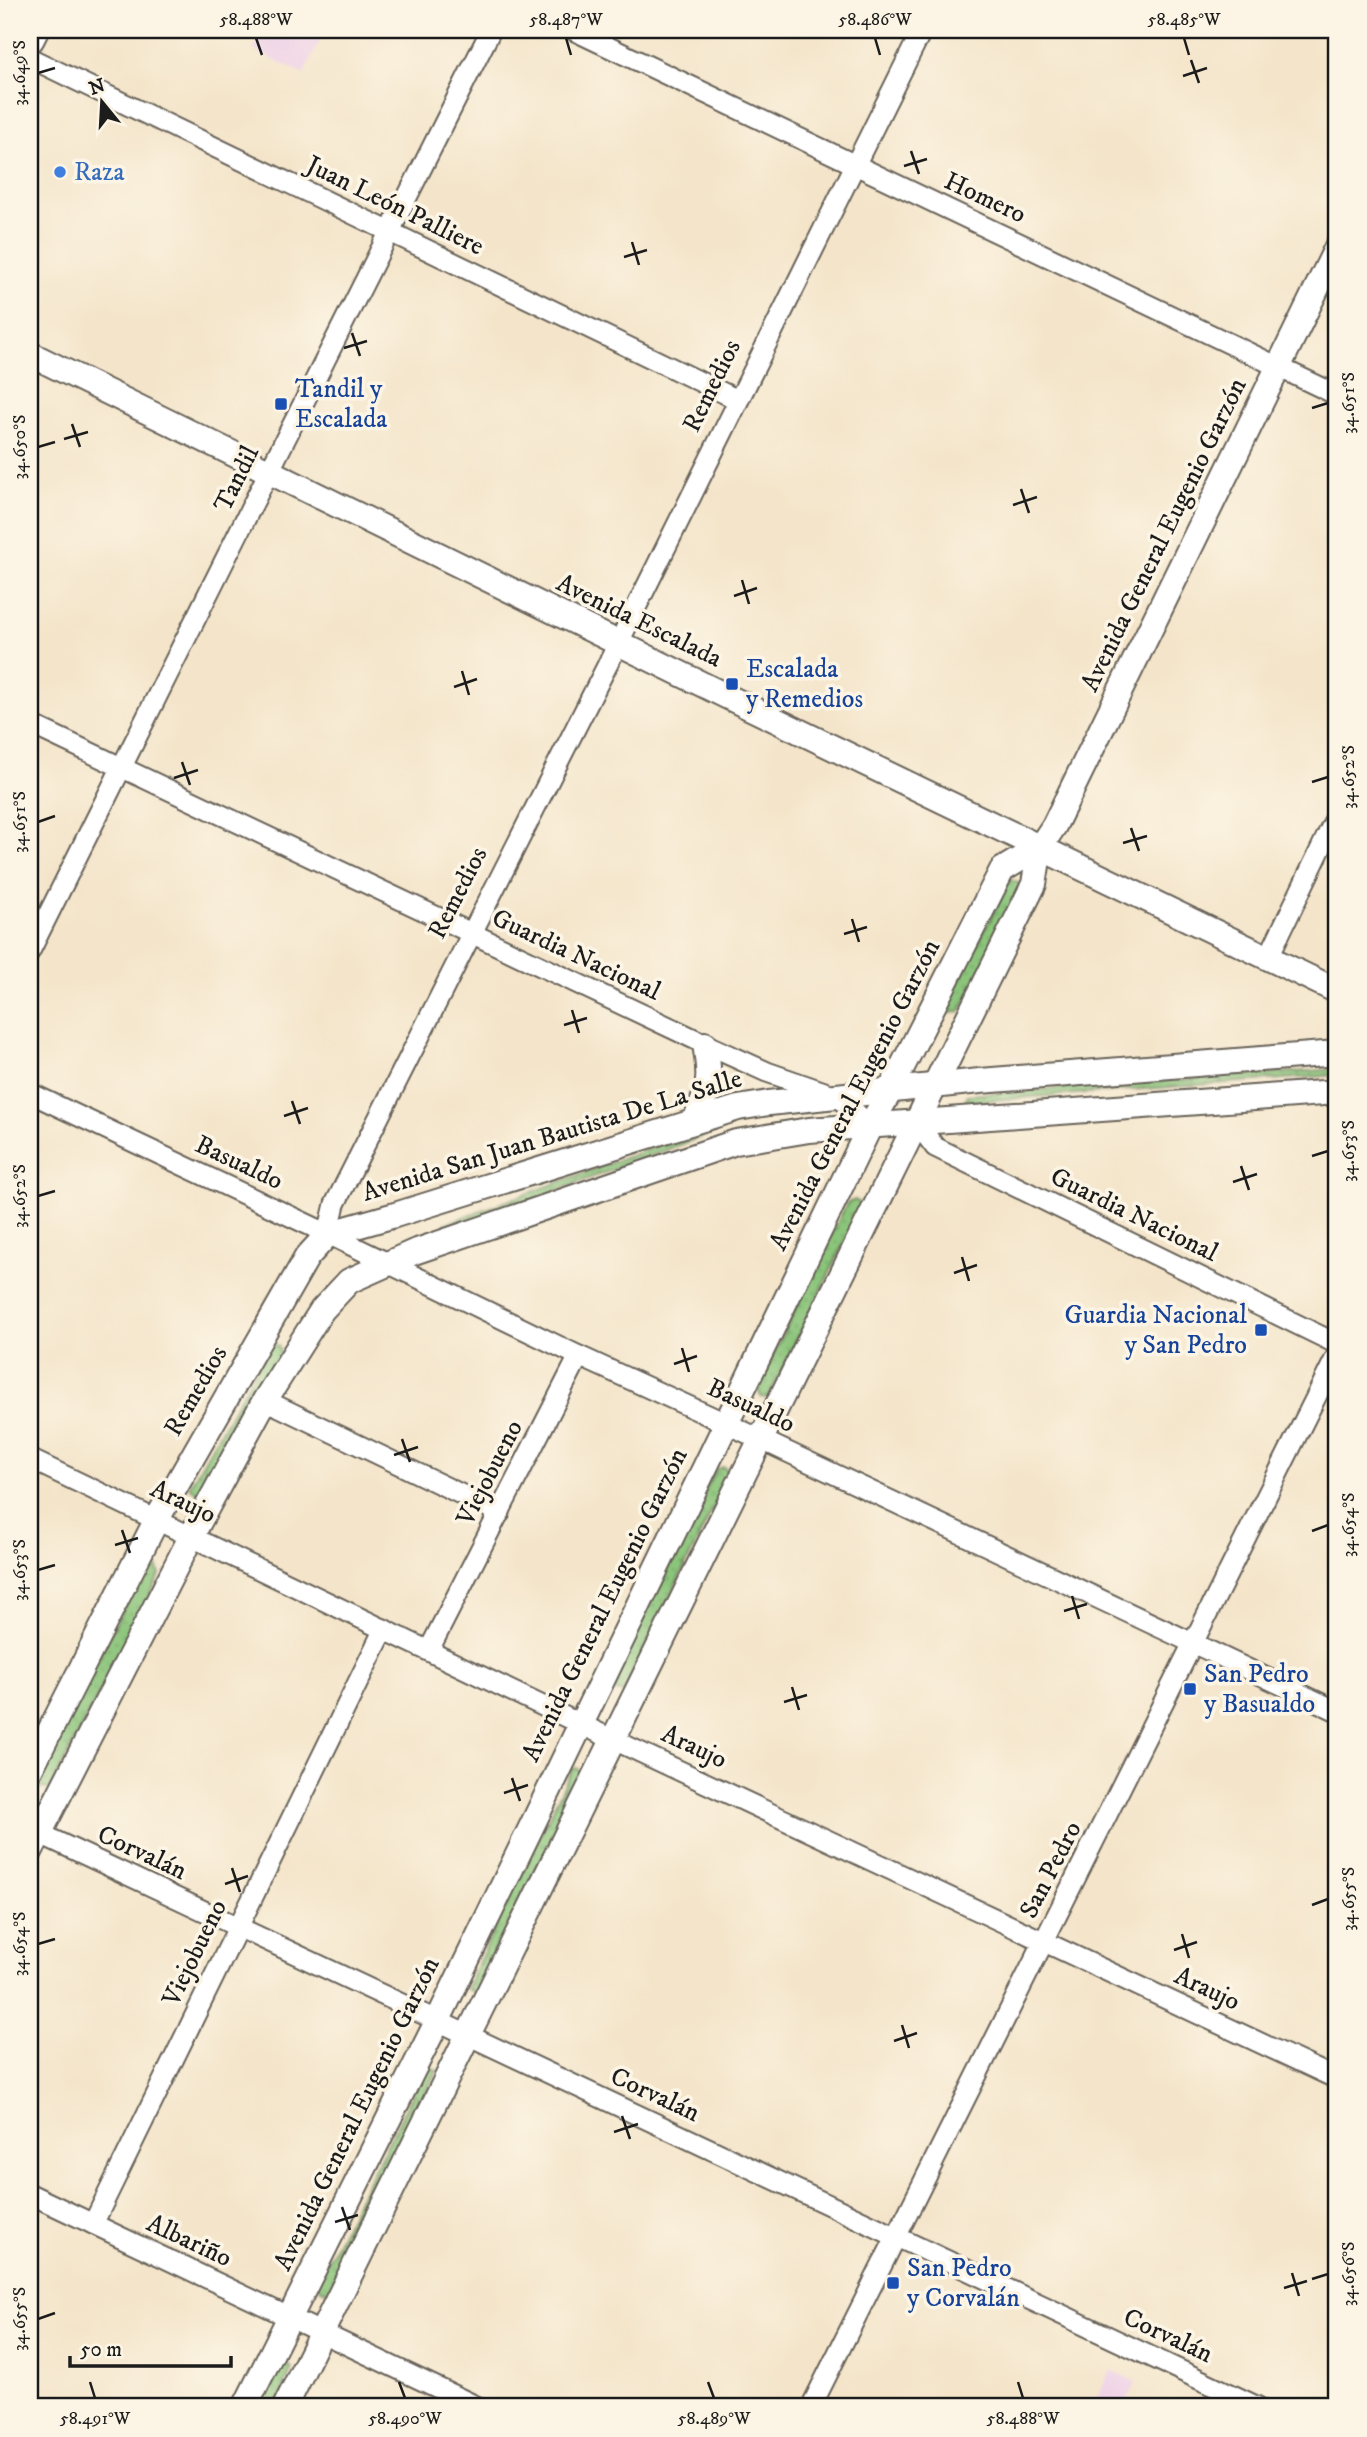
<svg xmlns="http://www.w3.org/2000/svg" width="1367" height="2437" font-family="'IM FELL DW Pica',serif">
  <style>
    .built { fill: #eed0e8 }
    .grass { fill: url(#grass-dots); stroke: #54704b; stroke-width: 2 }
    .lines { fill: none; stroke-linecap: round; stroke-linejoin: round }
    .minor-casing { stroke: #686259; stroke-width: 23 }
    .tertiary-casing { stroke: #686259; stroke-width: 28 }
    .secondary-casing { stroke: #686259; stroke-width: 32 }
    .minor { stroke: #fff; stroke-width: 19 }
    .tertiary { stroke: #fff; stroke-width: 24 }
    .secondary { stroke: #fff; stroke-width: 28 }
    .ticks { fill: none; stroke: #1c1c1c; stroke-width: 2.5 }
    .shop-dot { fill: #3f7fe0; stroke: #fcf5e5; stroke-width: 2.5 }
    .transit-dot { fill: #1a4fb4; stroke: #fcf5e5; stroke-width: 2.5 }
    .labels { text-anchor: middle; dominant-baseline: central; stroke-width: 7; stroke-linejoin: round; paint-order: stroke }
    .shop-label { font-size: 26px; fill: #366cbe; stroke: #fcf5e5; text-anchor: start }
    .street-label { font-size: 26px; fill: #1c1c1c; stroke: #fcf5e5 }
    .transit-label { font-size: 26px; fill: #164399; stroke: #fcf5e5; text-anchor: start }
    .neatline { fill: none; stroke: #1c1c1c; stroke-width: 2.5 }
    .ticks-label { font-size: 18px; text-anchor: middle; fill: #1c1c1c }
  </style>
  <defs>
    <pattern id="grass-dots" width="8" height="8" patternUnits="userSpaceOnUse" patternTransform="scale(1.75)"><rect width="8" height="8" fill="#8bc57a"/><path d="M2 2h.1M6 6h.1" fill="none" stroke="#77a969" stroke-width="1.8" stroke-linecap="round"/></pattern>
  </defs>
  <rect width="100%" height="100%" fill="#fcf5e5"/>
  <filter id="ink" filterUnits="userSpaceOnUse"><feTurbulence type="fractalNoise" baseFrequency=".0143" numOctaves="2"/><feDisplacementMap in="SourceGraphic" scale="14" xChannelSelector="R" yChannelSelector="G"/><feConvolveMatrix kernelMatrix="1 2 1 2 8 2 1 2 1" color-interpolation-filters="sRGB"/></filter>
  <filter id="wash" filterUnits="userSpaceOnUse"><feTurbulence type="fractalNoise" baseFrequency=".00686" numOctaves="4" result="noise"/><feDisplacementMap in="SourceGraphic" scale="28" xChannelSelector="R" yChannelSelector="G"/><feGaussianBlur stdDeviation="1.57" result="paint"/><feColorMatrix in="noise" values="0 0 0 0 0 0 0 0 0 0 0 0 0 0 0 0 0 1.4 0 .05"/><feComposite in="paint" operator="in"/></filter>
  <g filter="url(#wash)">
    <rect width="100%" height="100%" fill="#f4e5ca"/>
    <g class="built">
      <path d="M263,30h62l-21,44 -51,-24z"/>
      <path d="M1111,2370l25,12 -13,25h-31z"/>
    </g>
    <g class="grass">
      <path d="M1010,880l7,2 4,5 -60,124 -11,2 -4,-7z"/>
      <path d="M1337,1069v6l-373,27 4,-7z"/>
      <path d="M814,1109l-3,4 -32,2 -35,6 -297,110 -4,-3 2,-4 294,-108z"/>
      <path d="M855,1200l8,5 -95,193 -7,-1 -4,-9 90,-185z"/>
      <path d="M270,1345l8,1 3,8 -77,139h-6l-9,-6z"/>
      <path d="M723,1467l8,5 -108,221 -7,-2 -4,-8 104,-214z"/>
      <path d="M146,1565l11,1 3,9 -110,214 -11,-1 -3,-10z"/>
      <path d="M576,1768l8,5 -108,220 -10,-4 106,-220z"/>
      <path d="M428,2065l9,6 -108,220c-8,0 -10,-4 -12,-10z"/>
      <path d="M283,2363l9,5 -16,39h-20l23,-43z"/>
    </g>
  </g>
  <g filter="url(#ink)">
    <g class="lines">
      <defs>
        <g id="minor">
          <path d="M573,30l764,365"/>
          <path d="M30,58l708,342"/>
          <path d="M30,724l675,320 62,28 72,25 31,29"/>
          <path d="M30,951c154,-307 305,-615 461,-921"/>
          <path d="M1268,958l69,-143"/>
          <path d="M30,1093l298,141 251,122 181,83 577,272"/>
          <path d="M916,1122l19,25 402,197"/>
          <path d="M328,1234l7,-30 283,-560 304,-614"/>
          <path d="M265,1400l235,113"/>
          <path d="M30,1459l550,265 757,355"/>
          <path d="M429,1650l150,-294"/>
          <path d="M30,1829l1228,578"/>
          <path d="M30,2194l448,213"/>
          <path d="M93,2224l291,-595"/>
          <path d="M811,2407l526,-1052"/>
        </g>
        <g id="tertiary">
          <path d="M30,354l696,342 611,295"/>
          <path d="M695,1120c15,-31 16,-42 10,-76"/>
          <path d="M30,1770l127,-251 150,-262 21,-23 67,-19 343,-107 31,-5 211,-22 357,-28"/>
          <path d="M30,1852l162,-317 73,-135 57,-90 27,-29 65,-29 322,-110 73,-12 528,-38"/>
          <path d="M245,2407l192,-385 433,-896 20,-35 112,-221 38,-23"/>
          <path d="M285,2407l749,-1523 6,-37 14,-21 283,-579"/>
        </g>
        <path id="secondary" d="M30,38l4,-8"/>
      </defs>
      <use href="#minor" class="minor-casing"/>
      <use href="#tertiary" class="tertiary-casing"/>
      <use href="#secondary" class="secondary-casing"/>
      <use href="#minor" class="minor"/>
      <use href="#tertiary" class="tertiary"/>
      <use href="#secondary" class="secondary"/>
    </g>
  </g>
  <path class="ticks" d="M256,38l6,17M566,38l5,17M875,38l5,17M1184,38l5,17M1191,60l8,23M38,73l17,-5M1183,76l24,-8M911,151l8,23M904,166l23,-7M632,242l7,23M624,257l23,-7M352,333l8,23M344,348l23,-7M1312,408l16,-5M72,424l8,23M64,439l24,-7M38,447l17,-5M1021,489l8,24M1013,505l24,-8M742,580l7,24M734,596l23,-8M462,671l7,24M454,687l23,-8M182,762l8,23M174,778l24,-8M1312,782l16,-5M38,822l17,-6M1131,828l8,23M1123,843l24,-7M852,919l7,23M844,934l23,-7M572,1010l7,23M564,1025l23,-7M292,1101l8,23M284,1116l24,-8M1312,1156l16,-5M1241,1166l8,24M1233,1182l24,-8M38,1196l17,-5M962,1257l7,24M954,1273l23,-8M682,1348l7,24M674,1364l23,-8M402,1439l8,23M394,1455l24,-8M122,1530l8,23M1312,1531l16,-6M115,1545l23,-7M38,1570l17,-5M1072,1596l7,23M1064,1611l23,-7M792,1687l7,23M784,1702l23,-7M512,1778l8,23M504,1793l24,-8M232,1868l8,24M225,1884l23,-8M1312,1905l16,-6M1182,1934l7,24M38,1944l17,-5M1174,1950l23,-8M902,2025l7,23M894,2041l23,-8M622,2116l8,23M614,2132l24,-8M342,2207l8,23M335,2222l23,-7M1292,2273l7,23M1312,2279l16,-5M1284,2288l23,-7M38,2319l17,-6M90,2382l5,16M399,2382l6,16M708,2382l6,16M1018,2382l5,16"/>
  <circle class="shop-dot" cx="60" cy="172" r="7"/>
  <g class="transit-dot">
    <rect x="274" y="397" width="14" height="14" rx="3.5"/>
    <rect x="725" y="677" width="14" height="14" rx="3.5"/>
    <rect x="1254" y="1323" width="14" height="14" rx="3.5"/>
    <rect x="1183" y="1682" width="14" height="14" rx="3.5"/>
    <rect x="886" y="2276" width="14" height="14" rx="3.5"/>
  </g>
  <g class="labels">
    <g class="shop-label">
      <text x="74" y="172">Raza</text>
    </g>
    <g class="street-label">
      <text transform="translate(985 198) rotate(25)">Homero</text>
      <text transform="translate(395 206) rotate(26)">Juan León Palliere</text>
      <text transform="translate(712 386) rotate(-64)">Remedios</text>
      <text transform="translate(237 479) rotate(-64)">Tandil</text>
      <text transform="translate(1164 535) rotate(-64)">Avenida General Eugenio Garzón</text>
      <text transform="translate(639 621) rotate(26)">Avenida Escalada</text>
      <text transform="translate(458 893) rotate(-63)">Remedios</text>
      <text transform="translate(576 955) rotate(25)">Guardia Nacional</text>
      <text transform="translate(855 1095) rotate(-63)">Avenida General Eugenio Garzón</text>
      <text transform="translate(552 1136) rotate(-17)">Avenida San Juan Bautista De La Salle</text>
      <text transform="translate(239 1163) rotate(25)">Basualdo</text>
      <text transform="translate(1134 1215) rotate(26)">Guardia Nacional</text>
      <text transform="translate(196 1391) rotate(-60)">Remedios</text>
      <text transform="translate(751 1406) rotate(25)">Basualdo</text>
      <text transform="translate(490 1473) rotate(-63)">Viejobueno</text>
      <text transform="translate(183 1502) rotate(25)">Araujo</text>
      <text transform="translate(605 1605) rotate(-64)">Avenida General Eugenio Garzón</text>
      <text transform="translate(694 1747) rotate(25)">Araujo</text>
      <text transform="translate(142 1853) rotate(25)">Corvalán</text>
      <text transform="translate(1051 1870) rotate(-63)">San Pedro</text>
      <text transform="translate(195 1953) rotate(-64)">Viejobueno</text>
      <text transform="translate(1207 1989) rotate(25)">Araujo</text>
      <text transform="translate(655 2095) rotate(25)">Corvalán</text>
      <text transform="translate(357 2114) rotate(-64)">Avenida General Eugenio Garzón</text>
      <text transform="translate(189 2241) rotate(25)">Albariño</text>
      <text transform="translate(1168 2336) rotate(25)">Corvalán</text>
    </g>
    <g class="transit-label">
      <text x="295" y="389">Tandil y<tspan x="295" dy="30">Escalada</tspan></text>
      <text x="746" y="669">Escalada<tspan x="746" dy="30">y Remedios</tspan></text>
      <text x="1247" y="1315" text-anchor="end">Guardia Nacional<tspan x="1247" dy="30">y San Pedro</tspan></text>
      <text x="1204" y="1674">San Pedro<tspan x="1204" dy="30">y Basualdo</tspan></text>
      <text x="907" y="2268">San Pedro<tspan x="907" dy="30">y Corvalán</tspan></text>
    </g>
  </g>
  <rect width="1367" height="2437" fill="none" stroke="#fcf5e5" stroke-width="77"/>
  <g transform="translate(102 102) rotate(342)" stroke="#fcf5e5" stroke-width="5" paint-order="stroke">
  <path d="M0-5L12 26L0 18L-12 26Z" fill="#1c1c1c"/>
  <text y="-10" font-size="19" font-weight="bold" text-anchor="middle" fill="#1c1c1c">N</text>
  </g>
  <path d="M70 2356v10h161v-10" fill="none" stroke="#1c1c1c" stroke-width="3.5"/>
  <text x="80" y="2356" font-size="21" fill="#1c1c1c" stroke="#fcf5e5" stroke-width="5" paint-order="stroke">50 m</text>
  <rect x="38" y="38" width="1290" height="2360" class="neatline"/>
  <g class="ticks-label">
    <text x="256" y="25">58.488°W</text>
    <text x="566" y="25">58.487°W</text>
    <text x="875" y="25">58.486°W</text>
    <text x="1184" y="25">58.485°W</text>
    <text transform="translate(19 73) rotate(-90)" y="6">34.649°S</text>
    <text transform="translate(1348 403) rotate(-90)" y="6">34.651°S</text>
    <text transform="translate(19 447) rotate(-90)" y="6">34.650°S</text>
    <text transform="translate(1348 777) rotate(-90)" y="6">34.652°S</text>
    <text transform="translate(19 822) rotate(-90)" y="6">34.651°S</text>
    <text transform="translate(1348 1151) rotate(-90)" y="6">34.653°S</text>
    <text transform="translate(19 1196) rotate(-90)" y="6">34.652°S</text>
    <text transform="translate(1348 1525) rotate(-90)" y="6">34.654°S</text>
    <text transform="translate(19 1570) rotate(-90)" y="6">34.653°S</text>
    <text transform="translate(1348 1899) rotate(-90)" y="6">34.655°S</text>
    <text transform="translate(19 1944) rotate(-90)" y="6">34.654°S</text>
    <text transform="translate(1348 2274) rotate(-90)" y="6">34.656°S</text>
    <text transform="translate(19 2319) rotate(-90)" y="6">34.655°S</text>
    <text x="95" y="2424">58.491°W</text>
    <text x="405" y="2424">58.490°W</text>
    <text x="714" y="2424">58.489°W</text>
    <text x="1023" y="2424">58.488°W</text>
  </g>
</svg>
